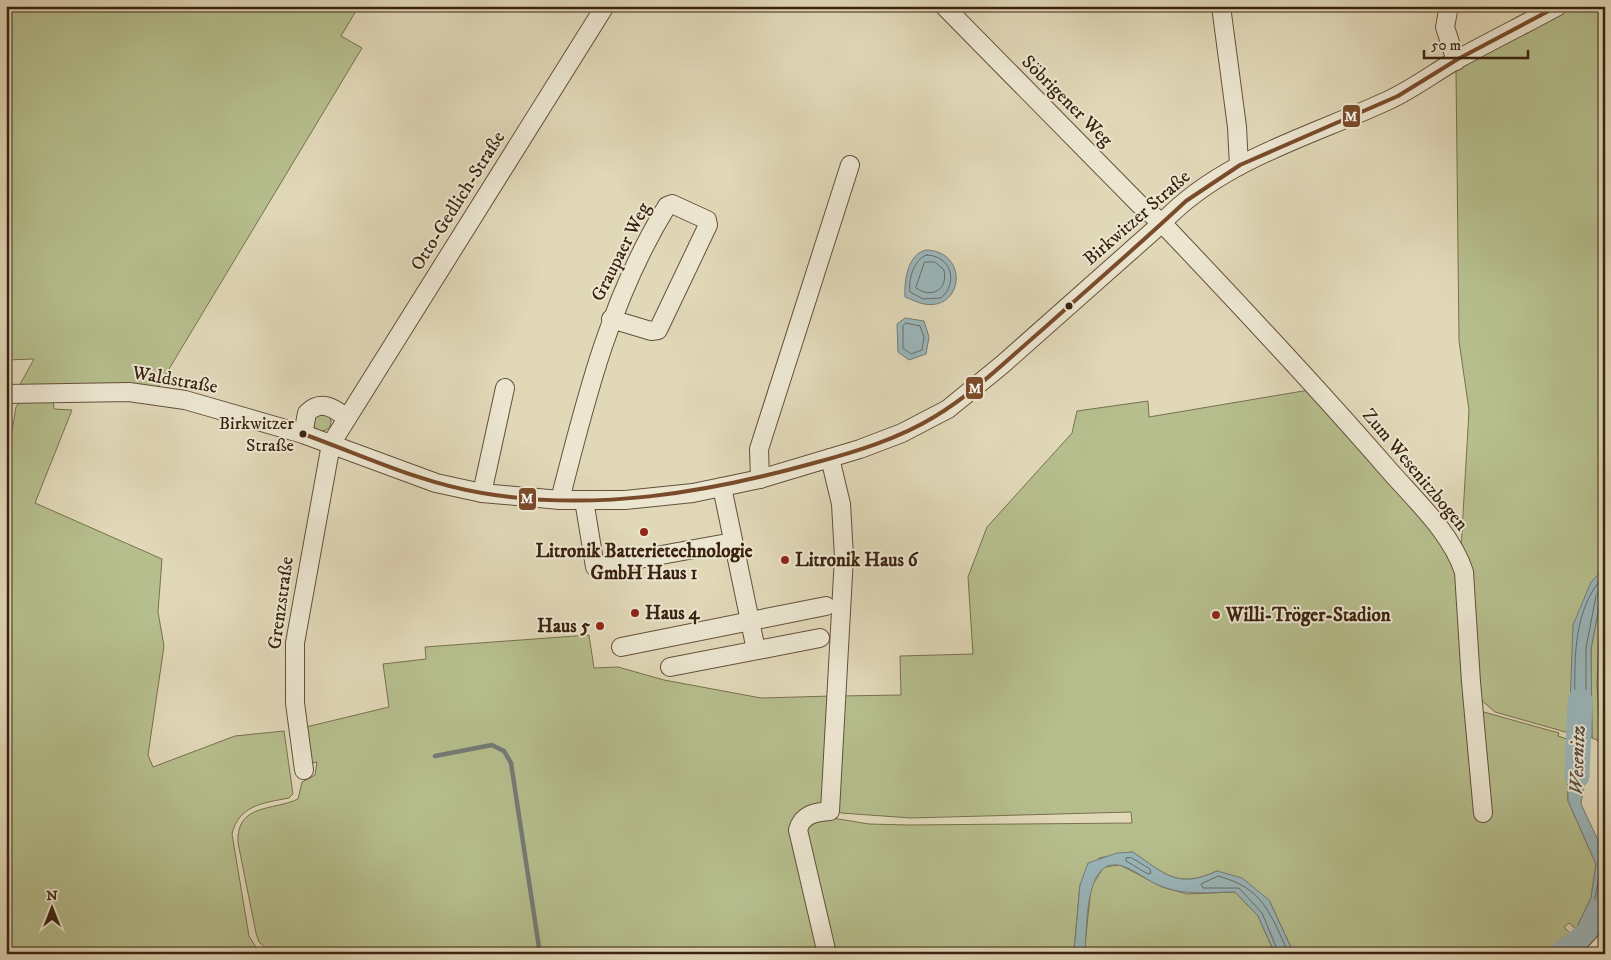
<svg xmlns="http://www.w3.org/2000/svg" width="1611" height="960" font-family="'IM FELL DW Pica',serif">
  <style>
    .green { fill: #b6be8d; stroke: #78704e }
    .water { fill: #9ab6ba; stroke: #747b76 }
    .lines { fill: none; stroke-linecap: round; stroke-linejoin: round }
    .shore { stroke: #6a6c64; stroke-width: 1 }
    .stream { stroke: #747b76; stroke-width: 4.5 }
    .river { stroke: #9ab6ba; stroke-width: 25 }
    .minor-casing { stroke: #645039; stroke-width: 20 }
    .minor { stroke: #ece6d1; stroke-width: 18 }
    .bus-1-casing { stroke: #ece6d1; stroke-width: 8 }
    .bus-1 { stroke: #7a4b2a; stroke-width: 4 }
    .bus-dot { fill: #3a220f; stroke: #ece6d1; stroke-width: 2 }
    .poi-dot { fill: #8f2418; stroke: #ece6d1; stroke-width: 2 }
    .labels { text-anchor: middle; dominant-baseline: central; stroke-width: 4; stroke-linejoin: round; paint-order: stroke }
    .bus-label { font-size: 18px; fill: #3a220f; stroke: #ece6d1; text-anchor: end }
    .street-label { font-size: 19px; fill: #3a220f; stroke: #ece6d1 }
    .poi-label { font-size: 19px; font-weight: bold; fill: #3a220f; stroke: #ece6d1; text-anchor: start }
    .water-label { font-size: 20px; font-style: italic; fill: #574e42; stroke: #ece6d1 }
    .line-badge { stroke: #ece6d1; stroke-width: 2 }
    .badge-label { font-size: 14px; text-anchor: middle; font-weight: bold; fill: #fff }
  </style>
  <rect width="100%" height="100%" fill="#e1d8b8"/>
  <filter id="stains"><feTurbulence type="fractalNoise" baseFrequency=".004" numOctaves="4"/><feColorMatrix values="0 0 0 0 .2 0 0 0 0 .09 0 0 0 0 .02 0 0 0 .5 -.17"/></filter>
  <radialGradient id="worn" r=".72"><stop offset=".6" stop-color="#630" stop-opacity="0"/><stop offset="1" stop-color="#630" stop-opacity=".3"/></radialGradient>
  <g class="green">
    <path d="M6,6h353l-18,30 21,12 -205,341 -139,-1 16,-29 -28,1z"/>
    <path d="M1573,6h32v562l-14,14 -22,151 -74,-21 -15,-13 -12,-143 -7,-6 8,-140 -10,-69 -3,-272z"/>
    <path d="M1309,390l115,127 31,47 18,145 86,24 -1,3 9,3 1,62 28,63 -5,34 -15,31 -7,-6 -5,4 7,7 -23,20h-254l-25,-54 -52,-29c-39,18 -51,4 -85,-19l-33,6 -19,27 -6,66 -2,3h-800l-13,-12 -3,-9 -18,-90c-2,-40 35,-32 60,-44l4,-17 13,-7 2,-13 -5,1 -6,-36 83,-20 -6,-43 43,-5 -1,-12 164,-12 5,33 24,-1 46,13 97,18 71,-2 -10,111 -20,7 3,23 3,-15 18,-5 43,7 40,1 223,-2 -1,-11 -220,6 -70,-5 -5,-4 4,-113 61,-1 -1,-39 73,-2 -5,-77 19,-50 85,-94 5,-22 71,-10 1,16z"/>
    <path d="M21,400h32l1,9 18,1 -37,93 127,56 -4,53 6,34 -16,109 5,12 82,-31 49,-5 9,63 -4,4c-26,5 -50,7 -57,36l17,102 11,18h-254v-537l1,13 5,1 4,-24z"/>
    <circle cx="322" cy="422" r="9"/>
    <path d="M1605,592v27l-6,22 -2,44 4,57 -9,-4 -1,-89 10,-52z"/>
    <path d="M1120,865l42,22 25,7 48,-2 23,24 17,38h-191l7,-67 13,-20z"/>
  </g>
  <g class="water">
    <path d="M926,250c43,1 38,61 -2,54 -6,-1 -13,-5 -19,-7 -1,-17 3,-43 21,-47z"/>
    <path d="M905,318l19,3 5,16 -3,17 -17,6 -11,-8 -1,-28z"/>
    <path d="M1605,568v24l-4,5 -10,52 1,89 -23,-5 4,-108 18,-43z"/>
    <path d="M1567,739l23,5 -9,60 24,51v60l-8,17 -9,9 -12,-12 15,-31 5,-34 -28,-63z"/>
    <path d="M1133,852c33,23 45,37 84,19l25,7 27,22 25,54h-19l-17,-38 -23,-24c-25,0 -48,4 -72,-5 -15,-5 -27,-17 -41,-21 -38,-12 -35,64 -37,87l-13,1 2,-3 6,-66 8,-22 29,-10z"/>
    <path d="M1571,934l11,11 -11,9h-23z"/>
  </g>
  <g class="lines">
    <g class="shore">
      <path d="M927,255c24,1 32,27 14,43l-18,1 -13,-7c-2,-12 4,-34 17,-37z"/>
      <path d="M925,262h10l9,8c4,20 -12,29 -28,18z"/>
      <path d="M906,323l14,3 4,11 -2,13 -11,4 -8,-6v-22z"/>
      <path d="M1605,575c-38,38 -29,103 -30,152l8,4 3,-2v-81l10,-52 4,-6h5"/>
      <path d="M1575,746l9,4 -6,39 -2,2 -3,-2v-41z"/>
      <path d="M1605,855l-6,2 2,8 -6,34 -12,30 6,4 10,-16 6,-3"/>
      <path d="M1132,858l18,11 1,4 -3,1 -22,-13v-3z"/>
      <path d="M1279,954l-17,-41 -23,-25h-36l-2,-4 17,-8c46,12 52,38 71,78"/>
    </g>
    <path class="stream" d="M435,756l57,-11 12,6 7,12 29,191"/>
    <g class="river">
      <path d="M1577,776l3,-75"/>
      <path d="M1561,954l32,-24 9,-20"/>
    </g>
    <defs>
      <g id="minor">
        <path d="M944,6l195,198 23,19c77,81 153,162 226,246 26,30 63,63 76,103l7,110 12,131"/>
        <path d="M1221,6l16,121 2,39"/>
        <path d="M1449,6l-4,21 11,34"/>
        <path d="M6,394l123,-2 56,8 118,34 133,49 46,10 78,7h65l68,-7 67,-14 100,-30 42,-16 46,-24 55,-45 159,-141c60,-64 150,-87 227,-123 24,-11 46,-28 69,-41 33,-18 67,-35 100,-53"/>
        <path d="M303,434l4,-21c14,-14 27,-5 40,5"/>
        <path d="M760,479l-1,-30 91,-284"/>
        <path d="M722,487l34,163"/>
        <path d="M482,493l23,-105"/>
        <path d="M560,500c26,-103 51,-203 107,-294l5,-2 35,16 1,5 -50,105 -7,1 -40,-12"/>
        <path d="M584,500l11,67 138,-25"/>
        <path d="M621,647l205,-41"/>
        <path d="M670,667l150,-29"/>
        <path d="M304,770l-9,-67v-60l36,-199 274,-438"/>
        <path d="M827,954l-29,-124c4,-16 18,-18 32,-19l14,-254 -3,-53 -11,-46"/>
        <path d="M1594,954l11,-12"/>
      </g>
    </defs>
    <use href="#minor" class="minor-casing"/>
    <use href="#minor" class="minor"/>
    <defs>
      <path id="bus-1" d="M303,434c59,21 117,49 179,59 112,19 224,0 332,-30 41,-11 84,-24 120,-46 40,-24 73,-57 108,-87 48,-43 97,-85 144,-129l54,-36 158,-69 60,-37 100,-53"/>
    </defs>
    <use href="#bus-1" class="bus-1-casing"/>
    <use href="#bus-1" class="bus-1"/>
  </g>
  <g class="bus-dot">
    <circle cx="1069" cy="306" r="4.5"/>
    <circle cx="303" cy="434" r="4.5"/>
  </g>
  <g class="poi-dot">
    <circle cx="644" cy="532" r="5"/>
    <circle cx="785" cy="560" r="5"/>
    <circle cx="635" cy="613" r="5"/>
    <circle cx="1216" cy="615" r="5"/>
    <circle cx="600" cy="626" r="5"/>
  </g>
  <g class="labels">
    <g class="bus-label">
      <text x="294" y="424">Birkwitzer<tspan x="294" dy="22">Straße</tspan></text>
    </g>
    <g class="street-label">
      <text transform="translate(1067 101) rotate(45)">Söbrigener Weg</text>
      <text transform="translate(458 201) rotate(-58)">Otto-Gedlich-Straße</text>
      <text transform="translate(1137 218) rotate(-41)">Birkwitzer Straße</text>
      <text transform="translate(621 252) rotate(-63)">Graupaer Weg</text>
      <text transform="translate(175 380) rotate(10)">Waldstraße</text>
      <text transform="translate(1415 470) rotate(50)">Zum Wesenitzbogen</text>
      <text transform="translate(281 603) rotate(-82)">Grenzstraße</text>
    </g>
    <g class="poi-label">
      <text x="644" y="551" text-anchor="middle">Litronik Batterietechnologie<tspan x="644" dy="22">GmbH Haus 1</tspan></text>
      <text x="795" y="560">Litronik Haus 6</text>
      <text x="645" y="613">Haus 4</text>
      <text x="1226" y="615">Willi-Tröger-Stadion</text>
      <text x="590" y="626" text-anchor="end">Haus 5</text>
    </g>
    <g class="water-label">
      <text transform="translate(1578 760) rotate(-88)">Wesenitz</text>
    </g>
  </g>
  <g class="line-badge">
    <rect x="1342" y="104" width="19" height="24" rx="5" fill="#7a4b2a"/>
    <rect x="965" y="376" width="19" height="24" rx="5" fill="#7a4b2a"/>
    <rect x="518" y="487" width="19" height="24" rx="5" fill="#7a4b2a"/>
  </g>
  <g class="badge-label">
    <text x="1351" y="121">M</text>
    <text x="975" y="393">M</text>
    <text x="527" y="503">M</text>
  </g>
  <rect width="1611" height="960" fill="none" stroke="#e1d8b8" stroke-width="25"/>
  <rect x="8" y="8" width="1596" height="945" fill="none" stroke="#3a220f" stroke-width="2.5"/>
  <rect x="12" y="12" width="1586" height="935" fill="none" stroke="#3a220f"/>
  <g transform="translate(52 908)" stroke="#ece6d1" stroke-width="4" paint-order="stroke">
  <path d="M0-4L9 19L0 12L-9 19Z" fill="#3a220f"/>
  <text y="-8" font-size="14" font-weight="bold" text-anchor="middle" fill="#3a220f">N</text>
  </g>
  <path d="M1424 50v8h104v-8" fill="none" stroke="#3a220f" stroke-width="2.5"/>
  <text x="1431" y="50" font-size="15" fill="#3a220f" stroke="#ece6d1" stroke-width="4" paint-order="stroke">50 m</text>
  <rect width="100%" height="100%" filter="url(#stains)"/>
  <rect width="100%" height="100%" fill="url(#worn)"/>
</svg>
